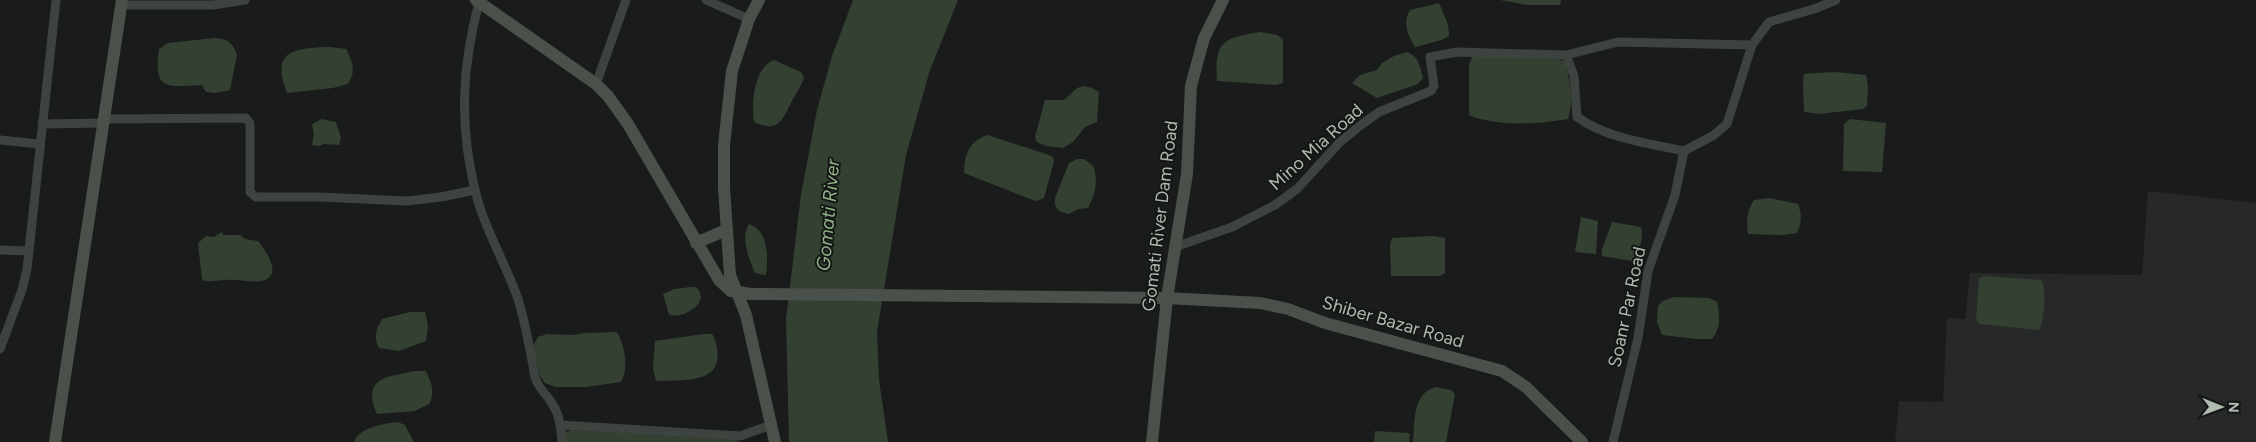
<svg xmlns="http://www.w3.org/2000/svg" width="2256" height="442" font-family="Figtree,sans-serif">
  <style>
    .built { fill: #262927 }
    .water { fill: #344031 }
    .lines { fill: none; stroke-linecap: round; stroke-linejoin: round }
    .street { stroke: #3d433e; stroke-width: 9 }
    .secondary { stroke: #4a514a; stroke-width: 12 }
    .labels { text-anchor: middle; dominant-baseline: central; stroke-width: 4; stroke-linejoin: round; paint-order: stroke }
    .street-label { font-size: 18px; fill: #aebbae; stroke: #151716 }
    .water-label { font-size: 19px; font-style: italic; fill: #91b387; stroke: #151716 }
  </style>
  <rect width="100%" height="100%" fill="#1a1c1b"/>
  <path class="built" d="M2148,191l108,12v239h-361l4,-41 44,1 4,-84 18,1 5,-46 172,2z"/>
  <g class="water">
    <path d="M853,0h105l-29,73 -23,82 -29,177 2,48 9,62h-99l-3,-123 15,-124 16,-85 15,-54z"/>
    <path d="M1500,0h61l-1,5h-32z"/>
    <path d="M1439,3l9,21 1,12 -7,4 -27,7c-7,-12 -13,-24 -5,-37z"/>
    <path d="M1260,32l17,3 6,4v44l-7,2 -59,-4c-3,-40 6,-43 43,-49z"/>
    <path d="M214,38c13,0 19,5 23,17l-7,35 -14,3 -10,-1 -4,-7c-35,2 -49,6 -43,-36l9,-6z"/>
    <path d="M330,47l16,2c7,12 10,24 2,35l-15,4 -46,5c-17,-43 7,-45 43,-46z"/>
    <path d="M1407,52c12,5 13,14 16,26l-5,6 -41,14 -25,-15 8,-8 17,-5 5,-7 12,-7z"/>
    <path d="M1473,55l78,2 13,4c6,17 10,41 4,58 -29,5 -72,8 -99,-4v-50z"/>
    <path d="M774,60l27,12 3,6c-3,8 -7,14 -11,21 -10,19 -13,35 -39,23 -3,-18 0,-55 20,-62z"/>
    <path d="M1834,72l32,3 2,11 -1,20 -4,3 -44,5 -15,-2 -1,-28 1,-10z"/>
    <path d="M1084,86l8,2 7,4 -2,30 -12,5 -12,15 -10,6 -17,-2 -9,-4 -2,-5 10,-37h19l13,-12z"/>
    <path d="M322,119l14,3 5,16 -2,7 -15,-1 -5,2 -7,-1 2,-11 -2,-10z"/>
    <path d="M1850,119l36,4 -4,49 -39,-1 1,-47z"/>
    <path d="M987,135l65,21 2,5 -10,37 -9,3 -71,-28c0,-17 5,-32 23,-38z"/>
    <path d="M1077,159h7l9,7c6,14 2,29 -5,42l-10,1 -9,5 -10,-3 -4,-6v-7l14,-35z"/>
    <path d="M1770,198l28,6c4,11 4,19 -1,29l-15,2 -34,-1c-2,-12 -1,-24 6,-34z"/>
    <path d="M1581,217l17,4 -2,33 -21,-2z"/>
    <path d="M1612,222l29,5c3,10 -2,27 -9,34l-30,-5v-7z"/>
    <path d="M749,224c20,7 19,33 17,51l-11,-2c-6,-14 -15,-35 -6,-49z"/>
    <path d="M222,232l1,3h17l5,4 13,2c6,7 23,31 9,38 -9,5 -24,1 -34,1 -11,-1 -21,3 -31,0l-4,-37 8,-7 8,1z"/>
    <path d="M1433,236l12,2v35l-5,3h-49l-1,-31 2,-7z"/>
    <path d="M1983,276l58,4c6,7 3,43 -2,50l-59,-6 -4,-5 3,-40z"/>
    <path d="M691,287h5c16,16 -13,32 -27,28l-6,-21 11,-5z"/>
    <path d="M1674,297l35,1 8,4c3,13 4,26 -5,37h-15l-35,-4 -5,-13 1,-16 5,-5z"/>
    <path d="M410,312h15l3,13 -2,16 -27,10 -20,-3c-6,-12 -3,-18 3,-29z"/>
    <path d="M617,332c8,14 12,36 4,50l-35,5h-31l-10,-4 -5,-7 -6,-24v-8l4,-7 9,-3 26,1 12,-2z"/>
    <path d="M704,334h8l2,3c16,47 -24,43 -58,44l-3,-13 2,-27z"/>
    <path d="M414,371h12c5,12 10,21 3,33l-14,7 -38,3c-16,-38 12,-37 37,-43z"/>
    <path d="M1436,387l15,3 4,4 -9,48h-33c2,-20 -1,-49 23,-55z"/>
    <path d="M398,422l7,3 9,17h-60c6,-15 29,-18 44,-20z"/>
    <path d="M571,430l165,10 3,2h-174l-1,-9z"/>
    <path d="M1375,431l33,2 2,1 -1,8h-35z"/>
  </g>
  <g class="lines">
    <g class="street">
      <path d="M706,0l43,19"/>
      <path d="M479,2c-17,65 -20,122 -4,188 9,38 30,72 43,109 8,26 12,51 17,78 3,12 13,18 18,28 7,11 8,25 9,37"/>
      <path d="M121,5h92l32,-5"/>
      <path d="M1566,55l8,21 3,41c31,22 71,26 107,34"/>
      <path d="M596,84l30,-84"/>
      <path d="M104,119l142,-1 4,5v69l6,5h63l88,4 34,-4 34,-7"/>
      <path d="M42,124l61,-1"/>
      <path d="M0,140l39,4"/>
      <path d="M1684,151l30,-16 13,-11 25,-79 17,-23 45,-13 22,-9"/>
      <path d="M1175,247l57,-20 43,-22 22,-16 43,-47 21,-17 18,-13 52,-21 3,-5 -4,-29 27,-5 109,3 52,-13 134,3"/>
      <path d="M0,250l29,1"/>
      <path d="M0,349l22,-59 5,-21 29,-269"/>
      <path d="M560,425l180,11 31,-11"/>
      <path d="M1613,442l25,-104 10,-67 27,-76 9,-44"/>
    </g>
    <g class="secondary">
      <path d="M476,0l120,84 12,12 20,28 91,156 12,11 20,3 416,4 93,5 28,6 37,14 177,48 24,16 56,55"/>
      <path d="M759,0l-10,19 -17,52 -8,74v43l6,87 16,40 29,127"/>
      <path d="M696,243l30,-13"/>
      <path d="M55,442l67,-442"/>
      <path d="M1152,442l15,-144 20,-124 4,-88 13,-48 19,-38"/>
    </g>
  </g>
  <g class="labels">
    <g class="street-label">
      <text transform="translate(1316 147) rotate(-42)">Mino Mia Road</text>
      <text transform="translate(1160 216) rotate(-83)">Gomati River Dam Road</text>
      <text transform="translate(1627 307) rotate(-78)">Soanr Par Road</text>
      <text transform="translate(1393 322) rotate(16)">Shiber Bazar Road</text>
    </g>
    <g class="water-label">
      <text transform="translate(828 215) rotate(-85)">Gomati River</text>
    </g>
  </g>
  <g transform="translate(2221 407) rotate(91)" stroke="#151716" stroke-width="4" paint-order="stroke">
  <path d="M0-4L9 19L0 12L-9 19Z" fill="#aebbae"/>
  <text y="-8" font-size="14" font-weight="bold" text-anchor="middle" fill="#aebbae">N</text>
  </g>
</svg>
